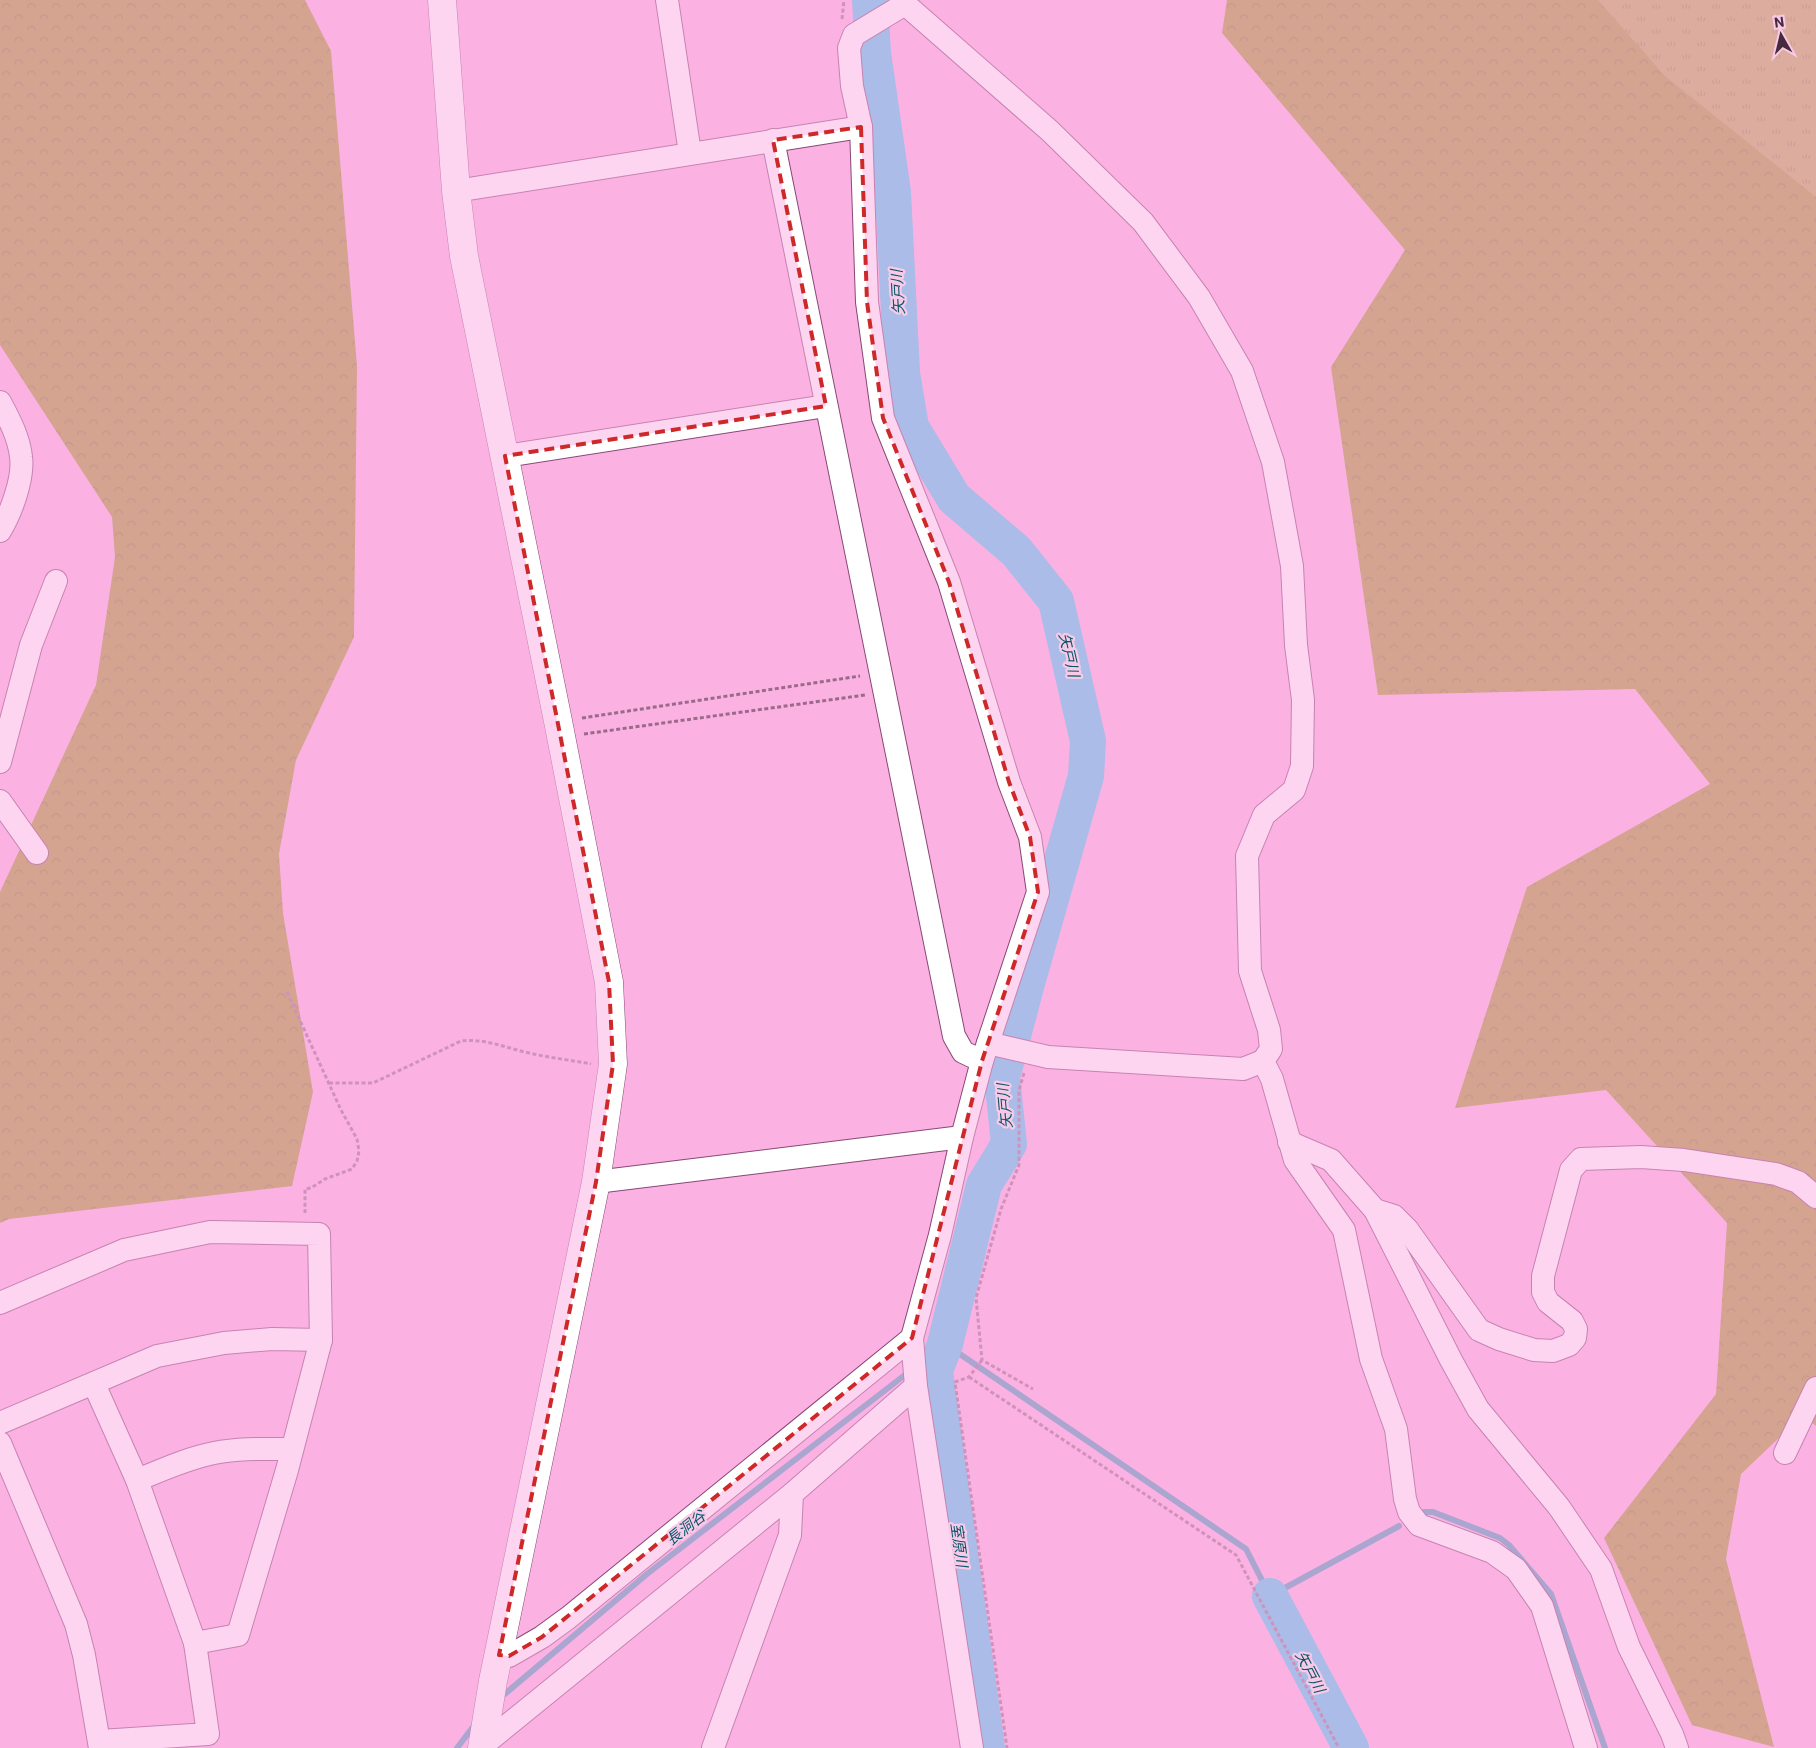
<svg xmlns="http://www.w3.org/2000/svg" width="1816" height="1748" font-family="Roboto,'Noto Sans JP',sans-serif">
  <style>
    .grass { fill: url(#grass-tufts) }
    .forest { fill: url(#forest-crowns) }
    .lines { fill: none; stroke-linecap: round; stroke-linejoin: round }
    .stream { stroke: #4798b6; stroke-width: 6 }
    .river { stroke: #47c7ea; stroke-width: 36 }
    .minor-casing { stroke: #884875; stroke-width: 24 }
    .tertiary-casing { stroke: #884875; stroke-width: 29 }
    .path { stroke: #9b6a8b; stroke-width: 3; stroke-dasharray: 4 2.5; stroke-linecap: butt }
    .minor { stroke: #fff; stroke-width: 22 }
    .tertiary { stroke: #fff; stroke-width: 28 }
    .marked { fill: none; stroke: #cf2829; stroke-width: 4; stroke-dasharray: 10 6; stroke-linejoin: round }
    .labels { text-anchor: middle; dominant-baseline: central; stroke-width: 4.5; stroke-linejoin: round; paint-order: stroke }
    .water-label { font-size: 15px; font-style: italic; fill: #0a5567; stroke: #f7cae8 }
  </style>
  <defs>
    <pattern id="grass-tufts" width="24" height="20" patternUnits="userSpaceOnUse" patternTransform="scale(1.25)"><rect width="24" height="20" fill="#b7a649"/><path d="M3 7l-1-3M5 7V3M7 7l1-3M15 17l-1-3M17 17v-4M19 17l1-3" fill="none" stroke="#97873e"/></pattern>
    <pattern id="forest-crowns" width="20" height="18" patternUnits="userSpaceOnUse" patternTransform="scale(1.25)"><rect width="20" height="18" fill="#a4922d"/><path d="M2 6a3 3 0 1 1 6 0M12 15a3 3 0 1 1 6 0" fill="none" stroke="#877728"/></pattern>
  </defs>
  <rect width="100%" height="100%" fill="#fbb2e3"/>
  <path class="grass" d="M1555,0h261v304z"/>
  <g class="forest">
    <path d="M0,0h305l26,51 26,315 -3,271 -58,123 -17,94 4,59 30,179 -21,94 -283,33 -9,4v-331l96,-207 19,-128 -3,-40 -112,-172z"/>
    <path d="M1227,0h371l67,76 151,121v1229l-13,-11 -62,59 -15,85 48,188 -82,-22 -88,-187 112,-144 11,-171 -121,-133 -151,18 72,-221 183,-103 -75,-95 -257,6 -47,-328 74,-117 -183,-217z"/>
  </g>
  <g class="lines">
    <g class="stream">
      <path d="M920,1363l25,-19 301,205 24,47 129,-70"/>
      <path d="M1424,1512h9l67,26 9,7 42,49 54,154"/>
      <path d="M500,1698l147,-124 263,-203"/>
      <path d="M457,1748l19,-25"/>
    </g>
    <g class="river">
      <path d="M870,0l3,53 20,139 9,181 9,54 43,71 62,53 40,50 32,140 -2,35 -59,207 -25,94 7,67 -25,41 -39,159 -10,27 52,377"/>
      <path d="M1270,1596l81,152"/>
    </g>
    <defs>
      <g id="minor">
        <path d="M667,0l23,153"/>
        <path d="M904,0l1,4 145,127 93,91 56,75 43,74 31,91 19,104 4,79 7,55 -1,66 -8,24 -30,25 -17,41 3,115 19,59 2,19 -8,12 9,18 23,81 49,70 27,129 25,70 9,70 4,13 10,13 73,27 24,17 26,37 44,142"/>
        <path d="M905,4l-51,31 -5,13 3,38 9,41 6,175 16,116 66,164 60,200 21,55 8,55 -56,169 -20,76 -22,98 -28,103 4,48 56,362"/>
        <path d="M773,140l181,896 9,16 19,9"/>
        <path d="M456,191l405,-64"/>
        <path d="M0,402c9,17 19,35 21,55 3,21 -10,56 -21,74"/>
        <path d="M505,456l321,-50"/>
        <path d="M0,762l31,-117 25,-64"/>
        <path d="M0,801l37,52"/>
        <path d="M988,1043l60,14 195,12 20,-8"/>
        <path d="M1289,1142l42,18 44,50 19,6 13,13 72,101 20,9 35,11 19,1 16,-6 6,-7 1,-9 -4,-8 -24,-19 -5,-10v-16l28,-106 10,-11 60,-2 43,3 92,14 22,8 18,15"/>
        <path d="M596,1182l366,-45"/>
        <path d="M1375,1210l76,150 27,49 81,98 42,62 28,78 43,87 5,14"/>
        <path d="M0,1303l124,-53 86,-18 109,2 2,106 -34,130 -49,165 -43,8"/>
        <path d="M94,1384l43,96 58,163 13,91 -108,7"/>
        <path d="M0,1423l157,-67 67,-13 48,-4 49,1"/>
        <path d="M0,1443l76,181 8,31 16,93"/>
        <path d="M1785,1453l31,-65"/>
        <path d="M137,1480c25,-10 51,-22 77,-27 26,-5 52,-4 78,-4"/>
        <path d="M499,1655l10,1 33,-19 26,-19 344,-280"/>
        <path d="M482,1746l310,-252"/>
        <path d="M713,1748l77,-213 2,-41 124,-108"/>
      </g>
      <path id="tertiary" d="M442,0l14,191 8,65 94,465 51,261 4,82 -17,118 -103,499 -11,67"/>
    </defs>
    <use href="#minor" class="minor-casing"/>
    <use href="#tertiary" class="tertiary-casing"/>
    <g class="path">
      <path d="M842,19l2,-19"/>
      <path d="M582,718l278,-42"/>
      <path d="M584,734l281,-39"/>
      <path d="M287,992l54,118 16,29 2,12 -2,10 -5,8 -27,10 -14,9 -6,1v24"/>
      <path d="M1024,1073l-5,17v75l-18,44 -25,89 6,62 51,29"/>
      <path d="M329,1083h44l88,-42c24,-3 45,7 68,12 21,5 42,7 62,11"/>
      <path d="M982,1360l-13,17 -14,5 52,366"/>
      <path d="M969,1377l267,178 103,193"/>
    </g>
    <use href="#minor" class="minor"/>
    <use href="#tertiary" class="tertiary"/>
  </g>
  <path d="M0 0H1816V1748H0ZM861,127l6,175 16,116 66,164 60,200 21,55 8,55 -56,169 -70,277 -370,299 -33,19 -10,-1 97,-473 17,-118 -4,-82 -104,-526 321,-50 -53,-266z" fill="#fbb2e3" fill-opacity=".55" fill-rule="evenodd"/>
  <path class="marked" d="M861,127l6,175 16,116 66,164 60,200 21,55 8,55 -56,169 -70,277 -370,299 -33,19 -10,-1 97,-473 17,-118 -4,-82 -104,-526 321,-50 -53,-266z"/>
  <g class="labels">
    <g class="water-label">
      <text transform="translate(898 292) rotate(-93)">矢戸川</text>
      <text transform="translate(1069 655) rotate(77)">矢戸川</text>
      <text transform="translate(1005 1106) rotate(-95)">矢戸川</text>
      <text transform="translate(686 1528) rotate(-38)">長洞谷</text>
      <text transform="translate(959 1545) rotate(82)">室原川</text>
      <text transform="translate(1310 1672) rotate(62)">矢戸川</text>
    </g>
  </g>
  <g transform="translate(1781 35) rotate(352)" stroke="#f7cae8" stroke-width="4" paint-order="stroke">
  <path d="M0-4L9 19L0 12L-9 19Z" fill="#472a3e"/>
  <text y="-8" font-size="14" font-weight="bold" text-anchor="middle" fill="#472a3e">N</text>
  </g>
</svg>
